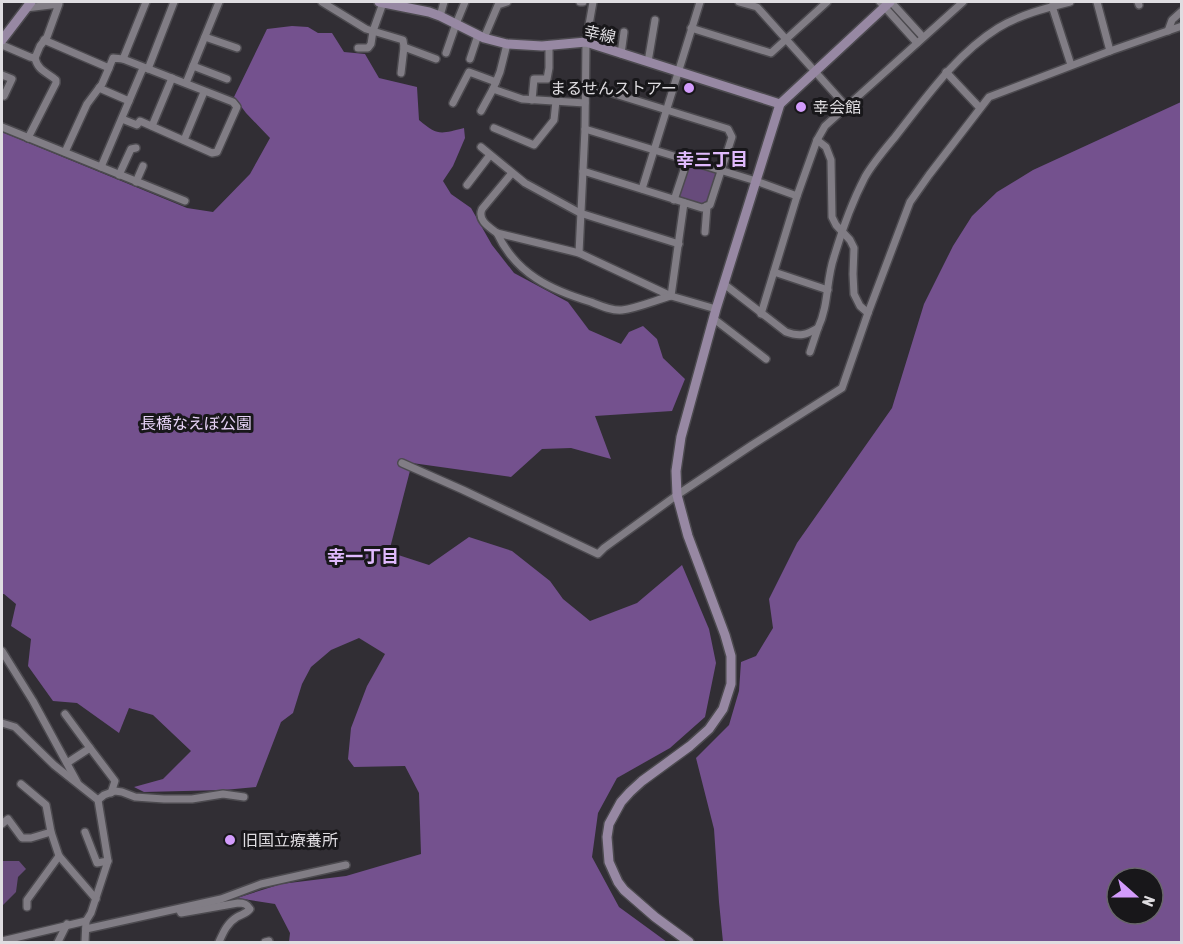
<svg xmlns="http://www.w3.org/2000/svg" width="1183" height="944" font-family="'Asap Condensed','Noto Sans JP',sans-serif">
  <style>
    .green { fill: #674b7b }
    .forest { fill: #74518e; fill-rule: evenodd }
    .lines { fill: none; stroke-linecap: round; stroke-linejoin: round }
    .street-casing { stroke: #4c4a4f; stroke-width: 10 }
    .secondary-casing { stroke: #4c4a4f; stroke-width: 12 }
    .street { stroke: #817d85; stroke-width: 7 }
    .secondary { stroke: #9788a3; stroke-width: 9 }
    .poi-dot { fill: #d39cfc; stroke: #18171a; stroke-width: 2 }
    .labels { text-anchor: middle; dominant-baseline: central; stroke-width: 6; stroke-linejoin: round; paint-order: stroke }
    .street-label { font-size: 16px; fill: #dfdde1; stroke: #18171a }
    .poi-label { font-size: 16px; fill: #dfdde1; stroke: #18171a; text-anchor: start }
    .park-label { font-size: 16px; fill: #e6d2f6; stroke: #18171a }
    .neighbourhood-label { font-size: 18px; font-weight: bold; fill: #e0bafd; stroke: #18171a }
  </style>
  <rect width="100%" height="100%" fill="#312e34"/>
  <g class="green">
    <path d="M690,165l25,8 2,2 -10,27 -5,3 -24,-8 9,-30z"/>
    <path d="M2,861h17l7,8 -8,8 -2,15 -14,14z"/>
  </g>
  <g class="forest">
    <path d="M292,26l16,1 10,6h14l12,19 21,2 14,24 38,9 2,33c19,16 21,14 45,8l1,10 -12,28 -10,15 8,13 20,14 21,37 22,28 54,29 21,28 32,14 8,-12 14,-6 14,13 6,19 22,21 -13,32 -77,5 16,43 -40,-11 -29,1 -31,28 -99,-14 -23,89 40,13 40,-28 43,14 38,30 13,18 27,22 47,-18 45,-38 27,64 7,34 -11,54 -35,31 -53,30 -19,35 -6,44 27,50 48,35h-378l1,-9 -15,-29 -38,-6 44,-14 65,-8 75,-22 -2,-61 -14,-27 -51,1 -6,-8 3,-31 16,-42 18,-32 -26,-16 -28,12 -20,17 -9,17 -9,29 -12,9 -25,65 -32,3 -80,2 -10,-5 29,-8 28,-28 -38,-36 -24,-7 -10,25 -42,-30 -24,-2 -25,-35 3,-27 -20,-13 5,-22 -12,-10h-2v-462l185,76 26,4 37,-38 20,-36 -24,-25 -12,-16 33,-68z"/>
    <path d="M1181,102v840h-458l-4,-40 -5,-73 -18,-71 33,-33 10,-34 2,-29 15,-6 17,-28 -4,-29 28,-56 95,-135 32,-104 29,-58 19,-30 25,-24 36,-22zM1117,878h36v36h-36z"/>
  </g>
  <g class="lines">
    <defs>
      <g id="street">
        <path d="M322,2l44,27 37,11 1,7 -3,26"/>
        <path d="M580,2h3"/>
        <path d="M739,2l18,5 89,99"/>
        <path d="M880,2l37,41"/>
        <path d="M891,2l32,35"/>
        <path d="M1097,2l13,49"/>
        <path d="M1138,2l1,3"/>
        <path d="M1052,6l19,59"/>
        <path d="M26,8l33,-4 -12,33 -7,9 -5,12c3,13 12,14 21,22v3l-28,55"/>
        <path d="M440,16l4,-14"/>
        <path d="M691,28l80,25 56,-51"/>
        <path d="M1168,31l4,-11 10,-9"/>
        <path d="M205,37l32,11"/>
        <path d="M484,38l14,-33 9,-3"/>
        <path d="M44,40l65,28 4,-10 10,1 110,43 4,5 -20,45 -5,1 -72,-32 -3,4 -15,-6"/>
        <path d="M507,44l-7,28 -7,17 29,10 63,4"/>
        <path d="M2,45l28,12 5,1"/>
        <path d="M404,47l32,12"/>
        <path d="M358,48h10l3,-4 2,-13 10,-28"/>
        <path d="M446,53l10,-29 9,-22"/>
        <path d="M621,54l3,-22"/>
        <path d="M123,59l23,-57"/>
        <path d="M470,59l8,-24"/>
        <path d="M648,62l7,-42"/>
        <path d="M193,66l34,13"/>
        <path d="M148,69l26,-67"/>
        <path d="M946,72l34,36"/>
        <path d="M2,75l10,4 -8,17"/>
        <path d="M186,83l33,-81"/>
        <path d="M99,88l30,13"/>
        <path d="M532,100l2,-21h13l2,-11v-23"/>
        <path d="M453,103l16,-31 27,10"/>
        <path d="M481,111l12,-22"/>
        <path d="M152,126l20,-48"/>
        <path d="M2,127l183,74"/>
        <path d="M494,128l40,17 20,-25 2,-19"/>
        <path d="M585,129l171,52 41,15"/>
        <path d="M184,140l20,-48"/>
        <path d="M817,140l9,7 5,13 1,57 4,8 14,15 4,8 -1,26 1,20 6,12 8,7"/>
        <path d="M481,147l44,36 55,30 99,31"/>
        <path d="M65,152l22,-48 15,-20 7,-16"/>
        <path d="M101,167l42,-99"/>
        <path d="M583,171l119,37 8,-3 22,-68 -4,-8 -142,-44"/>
        <path d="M512,173l-30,36c-5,11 7,18 15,24l82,20 92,43 45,13"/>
        <path d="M119,175l12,-26 5,-1"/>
        <path d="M136,182l7,-16"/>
        <path d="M467,185l23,-30"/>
        <path d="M642,189l58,-187"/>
        <path d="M674,200l13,-39"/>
        <path d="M705,232l2,-26"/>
        <path d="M497,233c19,41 54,57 94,69 10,4 21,9 31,8 16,-2 34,-10 49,-14l13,-93"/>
        <path d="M579,253l6,-124 1,-87 7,-40"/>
        <path d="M774,272l54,18"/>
        <path d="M724,284l62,48c14,5 20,3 32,-4 11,-23 8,-48 16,-71 8,-27 18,-55 31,-80 8,-14 20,-28 30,-40 30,-38 61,-83 103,-109 21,-13 48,-20 72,-26"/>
        <path d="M761,314l36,-118 20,-56 8,-14 138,-124"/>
        <path d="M714,319l52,40"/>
        <path d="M810,352l8,-24"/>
        <path d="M402,463l61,27 135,64 6,-6 73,-53 75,-50 90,-57 26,-75 42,-111 19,-27 60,-78 121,-46 72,-25"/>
        <path d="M2,651l31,50 44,81"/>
        <path d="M65,714l25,34 -23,15"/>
        <path d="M2,723l13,4 39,38 44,35 10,61 -17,52 -5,8 -1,21"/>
        <path d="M90,748l25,33 -4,12"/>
        <path d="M21,784l25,21 5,27 8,24 37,43"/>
        <path d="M98,800l6,-5 11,-4 7,1 13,5 29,2h28l31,-5 21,3"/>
        <path d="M2,824l6,-5 14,19h9l20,-6"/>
        <path d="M85,832l12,31 11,-2"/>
        <path d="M27,907v-7l32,-44"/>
        <path d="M179,909l2,4 57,-10c6,0 9,1 12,6 -4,5 -8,5 -13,8 -10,6 -14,16 -18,25"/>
        <path d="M86,929l135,-30 40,-15 85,-19"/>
        <path d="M2,941l84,-20"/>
        <path d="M58,942l9,-18"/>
        <path d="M265,942l4,-1"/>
      </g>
      <g id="secondary">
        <path d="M379,2l50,10 11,4 44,22 23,6 35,2 44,-4 194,62"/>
        <path d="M2,40l29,-38"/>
        <path d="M689,942l-34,-25 -31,-27 -6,-8 -9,-20 -2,-25 2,-13 12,-22 9,-10 12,-11 48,-35 19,-17 14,-20 8,-25v-28l-6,-21 -37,-99 -11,-41 -1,-24 5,-34 35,-128 64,-205 110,-102"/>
      </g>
    </defs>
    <use href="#street" class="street-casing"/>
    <use href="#secondary" class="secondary-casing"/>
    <use href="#street" class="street"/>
    <use href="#secondary" class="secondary"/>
  </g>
  <g class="poi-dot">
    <circle cx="689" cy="88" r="6"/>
    <circle cx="801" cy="107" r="6"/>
    <circle cx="230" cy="840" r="6"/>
  </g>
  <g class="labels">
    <g class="street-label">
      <text transform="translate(600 34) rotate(12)">幸線</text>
    </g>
    <g class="poi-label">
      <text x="677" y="88" text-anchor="end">まるせんストアー</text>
      <text x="813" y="107">幸会館</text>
      <text x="242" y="840">旧国立療養所</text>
    </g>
    <g class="park-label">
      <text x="196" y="423">長橋なえぼ公園</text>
    </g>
    <g class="neighbourhood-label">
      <text x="712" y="159">幸三丁目</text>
      <text x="363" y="556">幸一丁目</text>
    </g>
  </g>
  <rect width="1183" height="944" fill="none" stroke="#dfdde1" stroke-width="6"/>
  <g transform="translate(1135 896) rotate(111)"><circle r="28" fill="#18171a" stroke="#68666a" stroke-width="1.5"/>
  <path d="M0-4.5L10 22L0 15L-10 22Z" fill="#d39cfc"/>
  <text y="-9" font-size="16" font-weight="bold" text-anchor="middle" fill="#dfdde1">N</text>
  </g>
</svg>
